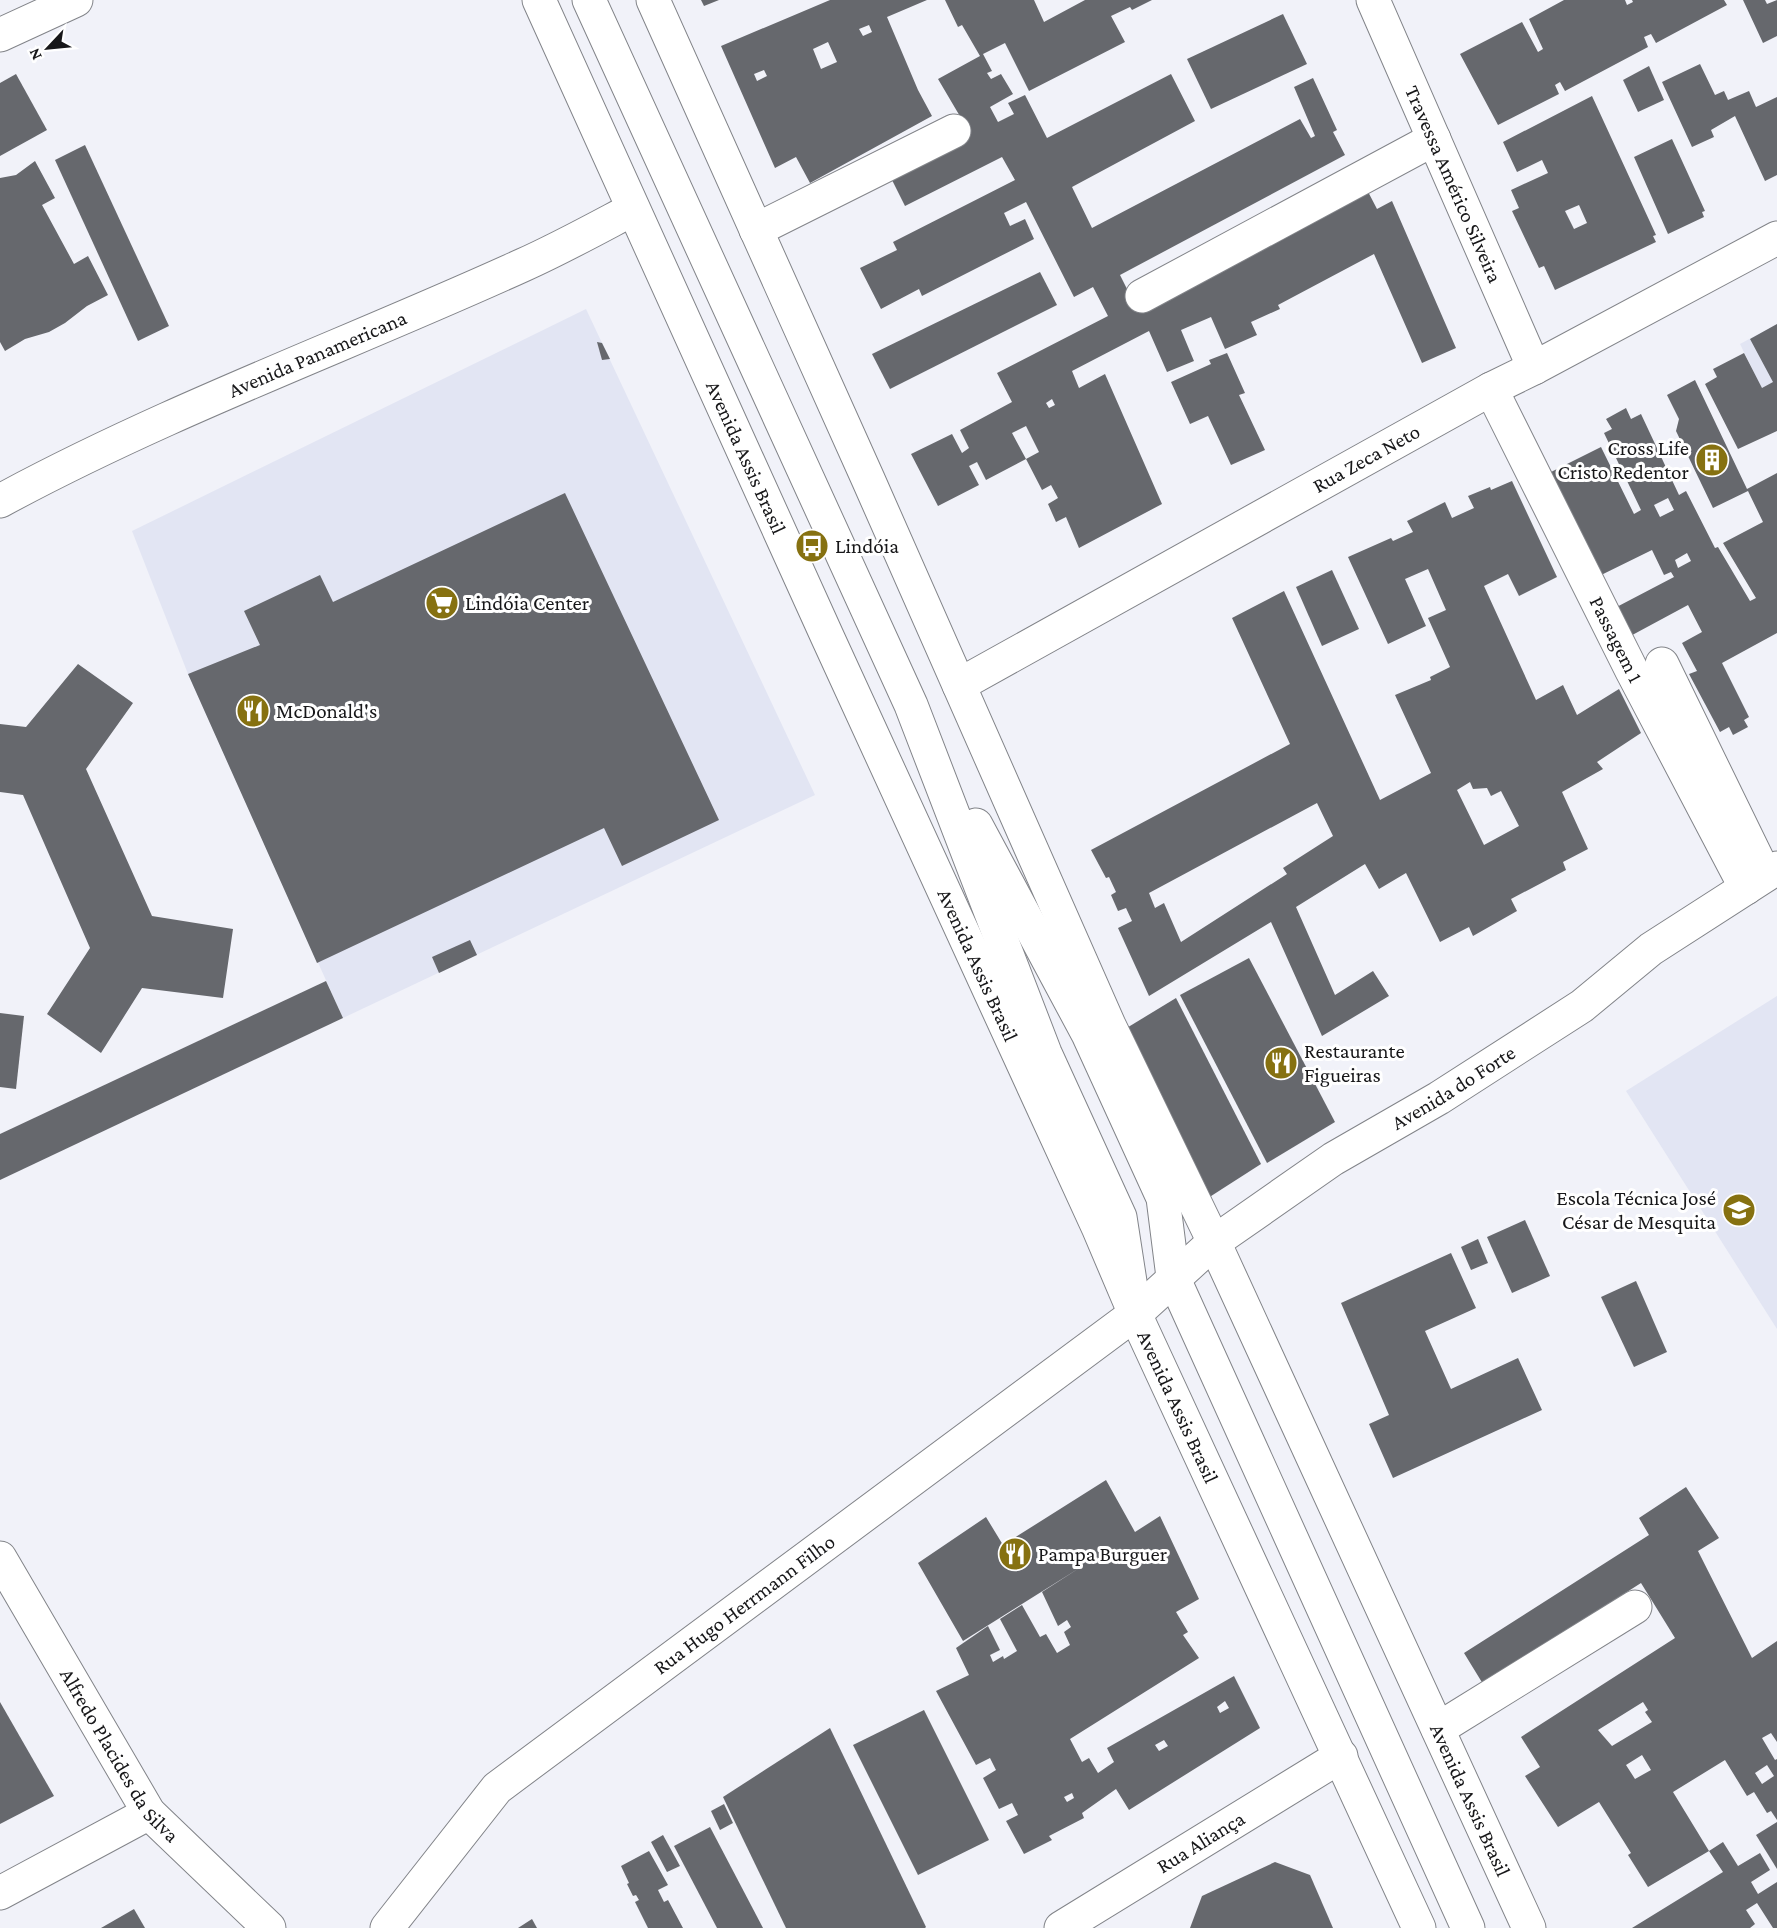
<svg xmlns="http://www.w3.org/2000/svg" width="1777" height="1928" font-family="'Crimson Pro',serif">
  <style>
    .built { fill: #e2e5f3 }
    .building { fill: #66686d; fill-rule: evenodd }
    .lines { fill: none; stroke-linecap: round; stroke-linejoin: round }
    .minor-casing { stroke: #828489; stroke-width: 35 }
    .major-casing { stroke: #828489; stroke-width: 35 }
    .minor { stroke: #fff; stroke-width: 33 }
    .major { stroke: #fff; stroke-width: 33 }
    .labels { text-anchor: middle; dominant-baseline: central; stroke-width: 6; stroke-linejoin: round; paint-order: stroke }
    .street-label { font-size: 21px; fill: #171719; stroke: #fff }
    .poi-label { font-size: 21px; fill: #171719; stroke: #fff; text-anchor: start }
  </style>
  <rect width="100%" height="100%" fill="#f1f2f9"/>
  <g class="built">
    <path d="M586,309l229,486 -472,223 -155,-344 -56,-143z"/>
    <path d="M1777,324v95l-37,-75z"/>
    <path d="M1777,996v333l-151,-238z"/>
  </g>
  <g class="building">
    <path d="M701,0h18l-15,6z"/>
    <path d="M830,0h97l-40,17 31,73 14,26 -122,67 -14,-26 -21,11 -54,-122zM869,25l3,7 -9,4 -4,-7zM828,42l9,20 -16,7 -8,-20zM764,70l3,6 -10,5 -3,-7z"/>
    <path d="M945,0h89l10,22 41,-22h67l-20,10 -2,-3 -19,9 14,26 -96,49 -24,-48 -22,11 9,17 -5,2 4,6 10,-5 12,20 -23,13 8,15 16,-8 -6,-11 17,-8 22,43 124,-64 24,47 -123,66 20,41 208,-109 11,19 4,-2 -21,-49 19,-9 24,52 -4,2 12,23 -225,120 15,30 229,-121 13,25 15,-8 64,147 -34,15 -48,-109 -96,51 2,4 -29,13 6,13 -32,14 -14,-32 -30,13 13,31 -27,11 -18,-41 -77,40 7,17 26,-14 57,130 -83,44 -13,-31 -10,5 -8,-18 10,-6 -7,-13 -9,5 -16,-31 -40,21 -9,-18 -8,4 10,19 -41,21 -27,-52 41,-20 10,19 7,-5 -9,-18 52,-28 -15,-29 111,-57 -15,-29 -19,10 -48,-95 -22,11 6,13 15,-7 9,20 -112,57 -3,-7 -38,20 -21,-41 37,-18 -4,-8 122,-62 -13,-23 -97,49 -15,-30 81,-41 -33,-56 42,-23 -18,-31 -4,2zM1052,399l3,6 -6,3 -3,-5zM1026,426l13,26 -13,7 -14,-26z"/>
    <path d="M1564,0h61l2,5 6,-3 -1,-2h92l3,5 -71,38 -5,-9 -7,3 4,10 -83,44 -5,-9 -5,3 4,9 -61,31 -38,-71 62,-32 16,30 5,-3 -14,-30z"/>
    <path d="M1743,0h22l2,4 10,-4v36l-14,7z"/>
    <path d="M1283,14l24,50 -96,45 -24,-50z"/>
    <path d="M1700,64l15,31 9,-4 4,9 21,-9 7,16 21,-10v78l-12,6 -30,-65 -24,14 3,7 -22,10 -30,-65z"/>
    <path d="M1649,66l15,34 -26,12 -15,-32z"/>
    <path d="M16,74l31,56 -47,26v-73z"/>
    <path d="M1592,96l64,139 -3,1 3,6 -101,48 -11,-24 -5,2 -27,-57 7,-3 -8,-18 37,-17 -6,-13 -25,12 -14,-30zM1579,205l8,18 -13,6 -9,-18z"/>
    <path d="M1672,139l33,72 -3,1 2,5 -36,17 -34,-77z"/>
    <path d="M85,145l84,181 -31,15 -83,-181z"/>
    <path d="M35,161l20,37 -13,7 32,59 14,-8 20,39 -21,11 -22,17 -16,9 -24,7 -20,12 -5,-9v-164l16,-3z"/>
    <path d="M1040,272l17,33 -167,84 -18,-35z"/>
    <path d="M1777,324v107l-39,18 -33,-65 12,-7 -4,-8 31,-16 18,35 11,-6 -23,-43z"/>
    <path d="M597,342l5,1 8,16 -8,1z"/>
    <path d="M1227,353l18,40 -6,2 26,55 -34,15 -23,-49 -18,8 -19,-42 40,-18 -2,-4z"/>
    <path d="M1695,380l52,109 30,-16v160l-55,30 27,54 -5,3 4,7 -15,8 -4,-8 -9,5 -31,-58 8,-3 -15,-28 20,-11 -14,-27 -65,35 -14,-29 65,-34 -3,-5 -7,3 -12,-25 -59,29 -50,-103 58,-29 33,67 7,-4 -37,-77 8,-4 -6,-10 20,-11 5,11 10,-5 38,81 7,-4 29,57 3,-1 32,54 6,-3 -33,-55 40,-21 -15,-31 -35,17 -37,-77 3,-12 -12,-24zM1668,498l6,12 -14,7 -6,-12zM1687,553l4,8 -13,7 -3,-8z"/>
    <path d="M1512,481l45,96 -38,19 -11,-22 -24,12 52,114 27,-15 14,30 42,-26 22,44 -44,29 6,7 -41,23 26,57 -25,13 3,8 -55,29 6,12 -44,25 -4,-9 -29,15 -34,-69 -27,16 -14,-25 -69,43 39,88 38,-24 16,25 -67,40 -51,-114 -122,74 -31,-68 14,-7 -6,-13 -8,3 -7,-16 5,-3 -7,-15 -3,1 -15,-28 199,-106 -58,-126 52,-27 96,209 51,-27 -36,-78 36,-15 -1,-3 20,-10 -22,-49 18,-8 -18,-41 -23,10 21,47 -38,18 -40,-87 43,-19 2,3 20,-9 -6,-11 38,-19 7,16 22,-10 -6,-12 22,-9 1,3zM1470,782l3,7 14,-1 4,8 10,-5 18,35 -35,19 -27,-55zM1317,803l16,33 -50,32 4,6 -106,68 -17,-39 -9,5 -6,-15z"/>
    <path d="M565,493l154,327 -97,46 -18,-38 -287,135 -129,-289 72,-29 -16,-34 76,-36 13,27z"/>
    <path d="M1332,570l27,59 -37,17 -26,-59z"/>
    <path d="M78,664l55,39 -47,66 66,147 81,13 -10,69 -81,-10 -41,65 -54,-39 43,-66 -67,-153 -23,-3v-68l26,3z"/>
    <path d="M470,940l7,15 -38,18 -7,-16z"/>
    <path d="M1249,958l86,164 -68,41 -87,-168z"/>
    <path d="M326,981l17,37 -343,162v-46z"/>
    <path d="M1176,998l85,166 -53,34 -83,-169z"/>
    <path d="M0,1013l24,3 -8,73 -16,-2z"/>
    <path d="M1525,1220l25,56 -38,17 -25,-56z"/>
    <path d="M1478,1239l10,24 -17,7 -10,-23z"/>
    <path d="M1451,1253l25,55 -51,23 26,58 67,-31 24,52 -149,68 -24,-54 20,-9 -48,-112z"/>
    <path d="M1636,1281l31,71 -33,15 -33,-70z"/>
    <path d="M1106,1480l29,52 25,-16 39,83 -23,13 12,20 -5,3 16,23 -129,81 12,23 7,-4 9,15 16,-11 -7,-14 127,-72 26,52 -131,82 -13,-21 -34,24 2,5 -35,18 3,4 -28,14 -18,-33 12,-6 -6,-12 -13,6 -16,-31 13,-8 -6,-12 -14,7 -40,-74 33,-16 -13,-27 32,-22 12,24 -10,5 3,7 10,-6 1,3 13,-8 -17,-32 22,-14 18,32 6,-3 11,19 13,-8 -6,-13 7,-5 -4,-7 -9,6 -16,-34 39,-25 -118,74 -45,-78 68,-46 17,28zM1225,1701l4,7 -9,5 -3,-6zM1164,1740l4,6 -9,5 -4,-6zM1072,1793l2,5 -7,4 -3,-5z"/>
    <path d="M1686,1487l33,51 -21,13 54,107 25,-17v101l-6,-9 -9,5 13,22 2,-1v61l-6,-9 -4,2 -13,-21 -7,4 -22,-36 -52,32 36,59 -61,36 -20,-32 3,-2 -32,-51 -41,25 -33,-51 15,-9 -19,-30 154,-99 -34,-55 -158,101 -19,-31 185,-118 -10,-17zM1643,1702l5,8 -3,2 7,10 -40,24 -14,-16zM1642,1755l9,15 -16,9 -9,-14zM1767,1765l7,11 -12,8 -7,-11z"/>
    <path d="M0,1702l54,94 -54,28z"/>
    <path d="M924,1710l65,130 -71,35 -65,-130z"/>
    <path d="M830,1728l96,199 -1,1h-139l-43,-89 -20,-42z"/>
    <path d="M724,1804l9,19 -13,7 -9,-19z"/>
    <path d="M1777,1822v47l-21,-34z"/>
    <path d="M710,1827l53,101h-46l-43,-82z"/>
    <path d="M663,1835l17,31 -13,6 -16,-30z"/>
    <path d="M1723,1842l15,24 22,-13 10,17 -19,12 7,12 19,-12v46h-4l-16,-25 -11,7 9,14 -5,4h-118l91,-56 -14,-21z"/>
    <path d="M649,1851l19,34 -10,5 6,12 4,-2 15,28h-35l-13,-26 4,-2 -3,-5 -3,1 -6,-12 2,-1 -8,-17z"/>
    <path d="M1275,1862l35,13 23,53h-143l12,-32z"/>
    <path d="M134,1909l11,19h-44z"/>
    <path d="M532,1919l5,9h-19z"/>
  </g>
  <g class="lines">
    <defs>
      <g id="minor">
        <path id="s1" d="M1373,0l161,368"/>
        <path d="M0,35l76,-35"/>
        <path d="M756,230l198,-99"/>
        <path d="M1142,296l292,-157"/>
        <path id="s2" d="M1491,389l141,282 114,217"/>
        <path id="s3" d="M0,501c168,-91 350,-157 523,-236 38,-17 74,-37 110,-56"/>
        <path d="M1662,664l103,211"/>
        <path id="s4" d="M959,685l532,-296 43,-21 243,-130"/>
        <path d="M976,825l112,209 75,164 10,79 295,651"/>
        <path id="s5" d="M0,1558l149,255 120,115"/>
        <path d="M1438,1729l197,-122"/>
        <path d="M0,1893l149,-80"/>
        <path id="s6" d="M387,1928l110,-140 638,-474 -15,-97 -75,-164 -134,-348 -322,-705"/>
      </g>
      <g id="major">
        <path id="s7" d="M539,0l288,636 271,591 37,87 284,614"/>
        <path id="s8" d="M653,0l215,479 241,546 105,217 315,686"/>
        <path id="s9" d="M1135,1314l79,-72 119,-83 106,-61 143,-92 69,-57 126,-81"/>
        <path id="s10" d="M1061,1928l280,-172"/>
      </g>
    </defs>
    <use href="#minor" class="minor-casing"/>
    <use href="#major" class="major-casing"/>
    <use href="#minor" class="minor"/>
    <use href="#major" class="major"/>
  </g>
  <defs>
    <symbol id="building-disc" viewBox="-11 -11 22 22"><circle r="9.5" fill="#867111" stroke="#fff"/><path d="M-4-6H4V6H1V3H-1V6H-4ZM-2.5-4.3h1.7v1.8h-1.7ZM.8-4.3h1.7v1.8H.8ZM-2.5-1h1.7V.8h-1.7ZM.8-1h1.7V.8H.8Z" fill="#fff"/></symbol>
    <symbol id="bus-disc" viewBox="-11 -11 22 22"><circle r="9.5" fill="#867111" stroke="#fff"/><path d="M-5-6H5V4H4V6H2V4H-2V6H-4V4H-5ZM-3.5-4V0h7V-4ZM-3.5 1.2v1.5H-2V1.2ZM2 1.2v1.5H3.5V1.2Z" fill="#fff"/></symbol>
    <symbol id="supermarket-disc" viewBox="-11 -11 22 22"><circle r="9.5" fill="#867111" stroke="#fff"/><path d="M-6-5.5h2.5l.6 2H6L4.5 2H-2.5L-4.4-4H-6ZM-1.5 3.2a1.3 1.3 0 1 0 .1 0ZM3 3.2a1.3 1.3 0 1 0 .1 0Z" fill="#fff"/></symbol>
    <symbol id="restaurant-disc" viewBox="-11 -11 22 22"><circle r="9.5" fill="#867111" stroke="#fff"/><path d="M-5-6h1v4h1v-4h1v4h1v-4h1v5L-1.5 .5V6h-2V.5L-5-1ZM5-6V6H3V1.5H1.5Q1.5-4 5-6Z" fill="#fff"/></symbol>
    <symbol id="school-disc" viewBox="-11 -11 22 22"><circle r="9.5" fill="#867111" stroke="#fff"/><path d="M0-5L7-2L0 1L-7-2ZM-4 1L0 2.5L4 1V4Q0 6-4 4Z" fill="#fff"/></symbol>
  </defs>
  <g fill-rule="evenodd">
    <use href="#building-disc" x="1693" y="441" width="38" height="38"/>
    <use href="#bus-disc" x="793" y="527" width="38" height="38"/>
    <use href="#supermarket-disc" x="423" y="584" width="38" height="38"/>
    <use href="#restaurant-disc" x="234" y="692" width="38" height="38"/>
    <use href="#restaurant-disc" x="1262" y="1044" width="38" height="38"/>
    <use href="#school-disc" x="1720" y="1191" width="38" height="38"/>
    <use href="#restaurant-disc" x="996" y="1535" width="38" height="38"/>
  </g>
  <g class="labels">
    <g class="street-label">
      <text stroke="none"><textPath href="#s1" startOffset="201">Travessa Américo Silveira</textPath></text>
      <text stroke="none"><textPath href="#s3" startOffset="350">Avenida Panamericana</textPath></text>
      <text stroke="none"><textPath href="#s7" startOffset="502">Avenida Assis Brasil</textPath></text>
      <text stroke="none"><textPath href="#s4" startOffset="466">Rua Zeca Neto</textPath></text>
      <text stroke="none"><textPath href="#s2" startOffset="280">Passagem 1</textPath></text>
      <text stroke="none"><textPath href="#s7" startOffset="1060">Avenida Assis Brasil</textPath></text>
      <text stroke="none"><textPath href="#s9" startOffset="392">Avenida do Forte</textPath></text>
      <text stroke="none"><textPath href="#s7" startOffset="1545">Avenida Assis Brasil</textPath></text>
      <text stroke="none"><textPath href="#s6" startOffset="486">Rua Hugo Herrmann Filho</textPath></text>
      <text stroke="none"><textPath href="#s5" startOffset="231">Alfredo Placides da Silva</textPath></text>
      <text stroke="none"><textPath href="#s8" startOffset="1977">Avenida Assis Brasil</textPath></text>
      <text stroke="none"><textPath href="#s10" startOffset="164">Rua Aliança</textPath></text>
    </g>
    <g class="poi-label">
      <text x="1689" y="448" text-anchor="end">Cross Life<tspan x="1689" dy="24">Cristo Redentor</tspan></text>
      <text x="835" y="546">Lindóia</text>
      <text x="465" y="603">Lindóia Center</text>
      <text x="276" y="711">McDonald's</text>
      <text x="1304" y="1051">Restaurante<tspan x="1304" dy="24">Figueiras</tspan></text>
      <text x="1716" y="1198" text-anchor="end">Escola Técnica José<tspan x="1716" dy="24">César de Mesquita</tspan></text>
      <text x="1038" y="1554">Pampa Burguer</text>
    </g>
  </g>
  <g transform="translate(48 48) rotate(244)" stroke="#ffffff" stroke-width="4.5" paint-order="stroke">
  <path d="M0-4.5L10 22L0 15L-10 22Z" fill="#171719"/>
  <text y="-9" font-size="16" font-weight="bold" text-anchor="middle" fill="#171719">N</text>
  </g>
</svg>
